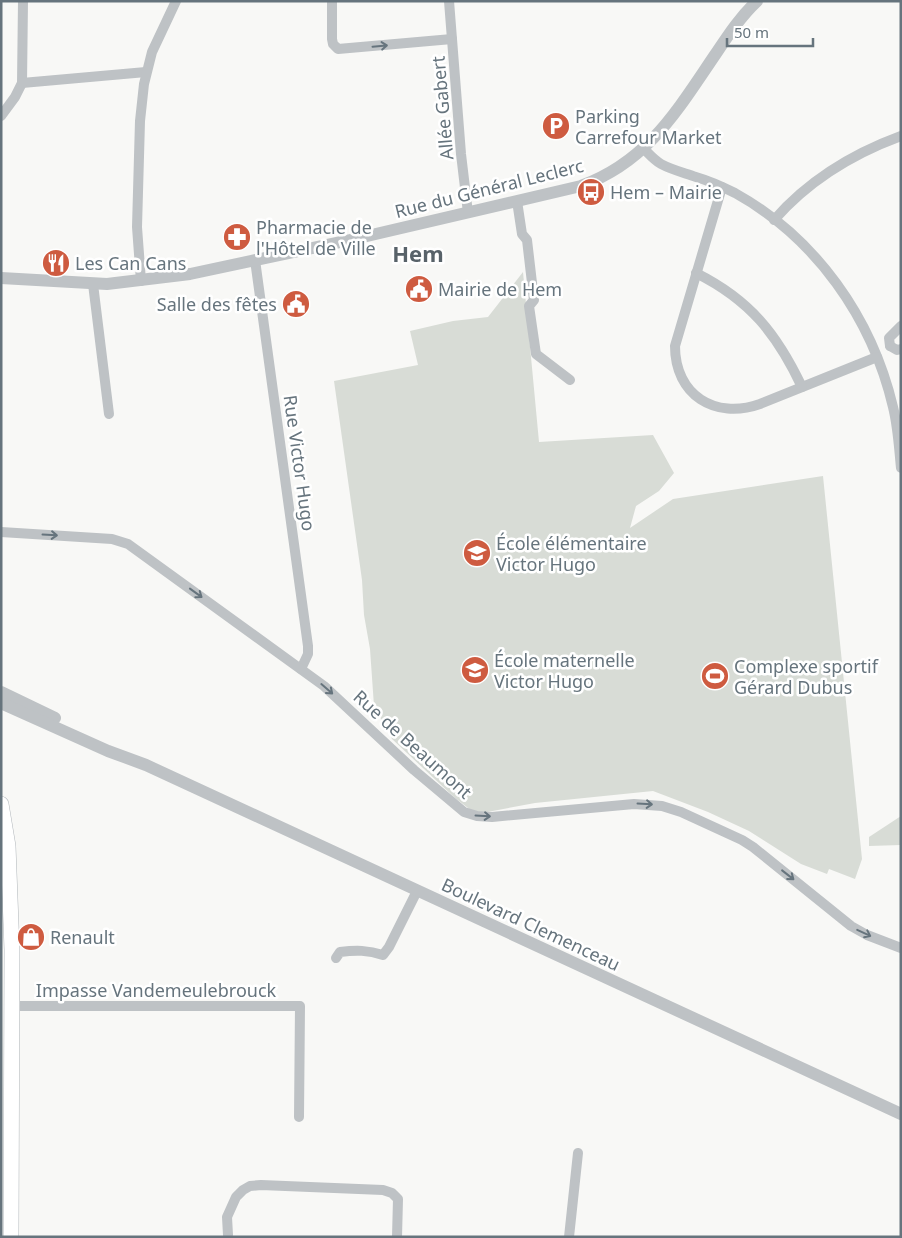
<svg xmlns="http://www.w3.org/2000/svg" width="902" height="1238" font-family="'Noto Sans',sans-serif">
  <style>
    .green { fill: #d8dcd6 }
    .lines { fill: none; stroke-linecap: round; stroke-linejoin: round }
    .secondary-casing { stroke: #b0b6ba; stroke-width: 16 }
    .minor { stroke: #bec2c5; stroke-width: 10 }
    .tertiary { stroke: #bec2c5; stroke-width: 12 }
    .secondary { stroke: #fff; stroke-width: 15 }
    .oneway { stroke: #66747d }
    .labels { text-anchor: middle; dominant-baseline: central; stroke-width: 5; stroke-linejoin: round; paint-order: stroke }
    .street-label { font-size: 18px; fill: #66747d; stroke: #fff }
    .poi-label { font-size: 18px; fill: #66747d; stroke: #fff; text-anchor: start }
    .district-label { font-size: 22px; font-weight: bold; fill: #586269; stroke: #fff }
  </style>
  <rect width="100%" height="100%" fill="#f8f8f6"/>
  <g class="green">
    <path d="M523,272l16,170 114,-7 21,38 -15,18 -23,15 -6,22 43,-29 150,-23 39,383 -7,20 -26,-10 -2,5 -26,-10 -52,-33 -41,-19 -55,-21 -118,12 -53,10 -10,-2 -17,-13 -63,-59 -18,-33 -4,-57 -6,-34 -2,-35 -28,-199 84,-16 -8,-34 43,-10 35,-4z"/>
    <path d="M901,816v29l-32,1v-9z"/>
  </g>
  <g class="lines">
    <defs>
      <path id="secondary" d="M1,804l7,42 4,104 -1,287"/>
    </defs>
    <use href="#secondary" class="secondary-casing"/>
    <g class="minor">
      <path d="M332,1v38l1,5 5,5 114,-10"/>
      <path d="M449,1l12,153 7,59"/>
      <path d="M22,83l124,-11"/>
      <path d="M1,116l14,-19 7,-14 1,-82"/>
      <path d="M644,149c5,5 10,11 17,15 11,6 24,9 35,13 14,4 27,10 39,16 81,45 137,125 158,214 5,20 6,41 8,61"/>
      <path d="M722,187l-47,159c0,49 40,74 85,58l117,-47"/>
      <path d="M517,201l5,33 5,6 7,60 -5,6 7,48 34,26"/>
      <path d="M774,220c34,-39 78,-66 127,-84"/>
      <path d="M255,260l53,386v8l-7,15"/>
      <path d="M696,273c54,27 81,61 106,114"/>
      <path d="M141,281l-4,-54 3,-106 4,-37 8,-32 24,-51"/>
      <path d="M93,284l16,130"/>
      <path d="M890,346l-1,-8 12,-12"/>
      <path d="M890,346l7,4 4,-1"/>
      <path d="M1,532l111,7 16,5 196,142 90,84 50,42 13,4 15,1 142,-13 28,2 19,6 61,28 11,7 98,79 16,9 34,13"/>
      <path d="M336,958l4,-6c16,-2 28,-2 43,3l6,-8 28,-56"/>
      <path d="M12,1006h288l-1,111"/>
      <path d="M228,1235l-1,-18 9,-20 7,-7 7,-4 11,-1 122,5 9,3 6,6 -1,38"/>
      <path d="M569,1237l9,-84"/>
    </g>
    <g class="tertiary">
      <path d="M1,278l106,6 83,-10 160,-34 231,-54c68,-25 97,-77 136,-134 12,-18 24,-36 40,-51"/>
      <path d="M1,692l54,26"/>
      <path d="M1,703l107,48 38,14 755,349"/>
    </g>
    <use href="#secondary" class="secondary"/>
  </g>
  <defs><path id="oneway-shaft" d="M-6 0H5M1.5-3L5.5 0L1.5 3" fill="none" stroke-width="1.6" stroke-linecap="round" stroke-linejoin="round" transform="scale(1.25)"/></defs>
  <g class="oneway">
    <use href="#oneway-shaft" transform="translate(380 46) rotate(-5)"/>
    <use href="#oneway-shaft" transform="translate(50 535) rotate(3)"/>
    <use href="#oneway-shaft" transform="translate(196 593) rotate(36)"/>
    <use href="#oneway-shaft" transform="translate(327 689) rotate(41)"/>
    <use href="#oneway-shaft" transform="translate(645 804) rotate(3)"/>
    <use href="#oneway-shaft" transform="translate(483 816) rotate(3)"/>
    <use href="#oneway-shaft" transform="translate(788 875) rotate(38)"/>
    <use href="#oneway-shaft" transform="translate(864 933) rotate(25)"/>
  </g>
  <defs>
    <symbol id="parking-disc" viewBox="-11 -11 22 22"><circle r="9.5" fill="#ce5b40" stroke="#fff"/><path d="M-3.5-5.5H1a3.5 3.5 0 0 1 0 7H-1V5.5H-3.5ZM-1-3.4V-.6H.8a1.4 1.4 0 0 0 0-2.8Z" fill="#fff"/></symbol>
    <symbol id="bus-disc" viewBox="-11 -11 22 22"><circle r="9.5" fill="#ce5b40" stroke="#fff"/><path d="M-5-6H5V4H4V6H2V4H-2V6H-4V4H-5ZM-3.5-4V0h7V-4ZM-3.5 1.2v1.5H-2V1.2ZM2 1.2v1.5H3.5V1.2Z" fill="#fff"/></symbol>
    <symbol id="pharmacy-disc" viewBox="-11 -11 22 22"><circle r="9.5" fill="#ce5b40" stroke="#fff"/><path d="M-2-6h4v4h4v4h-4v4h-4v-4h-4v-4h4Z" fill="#fff"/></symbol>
    <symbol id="restaurant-disc" viewBox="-11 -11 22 22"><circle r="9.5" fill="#ce5b40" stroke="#fff"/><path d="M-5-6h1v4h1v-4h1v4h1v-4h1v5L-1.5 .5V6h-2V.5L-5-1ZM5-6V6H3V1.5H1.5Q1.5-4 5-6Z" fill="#fff"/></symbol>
    <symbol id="civic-disc" viewBox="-11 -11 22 22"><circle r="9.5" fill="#ce5b40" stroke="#fff"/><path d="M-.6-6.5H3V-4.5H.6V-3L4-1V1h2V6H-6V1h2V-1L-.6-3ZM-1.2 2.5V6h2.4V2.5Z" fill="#fff"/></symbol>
    <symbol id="school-disc" viewBox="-11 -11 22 22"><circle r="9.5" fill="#ce5b40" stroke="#fff"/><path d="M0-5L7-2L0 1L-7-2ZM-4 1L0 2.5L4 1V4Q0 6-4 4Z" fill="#fff"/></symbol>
    <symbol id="stadium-disc" viewBox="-11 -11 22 22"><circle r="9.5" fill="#ce5b40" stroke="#fff"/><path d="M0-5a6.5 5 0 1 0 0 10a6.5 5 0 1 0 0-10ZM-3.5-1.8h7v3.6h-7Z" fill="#fff"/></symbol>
    <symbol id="shop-disc" viewBox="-11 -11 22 22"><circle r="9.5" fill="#ce5b40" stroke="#fff"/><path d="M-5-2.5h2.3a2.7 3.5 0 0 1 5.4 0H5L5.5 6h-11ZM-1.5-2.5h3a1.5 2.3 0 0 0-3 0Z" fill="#fff"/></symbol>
  </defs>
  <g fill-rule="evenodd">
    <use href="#parking-disc" x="540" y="110" width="32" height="32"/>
    <use href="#bus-disc" x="575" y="176" width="32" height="32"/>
    <use href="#pharmacy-disc" x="221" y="221" width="32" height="32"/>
    <use href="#restaurant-disc" x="40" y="247" width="32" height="32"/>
    <use href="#civic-disc" x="403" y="273" width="32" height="32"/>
    <use href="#civic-disc" x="280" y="288" width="32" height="32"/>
    <use href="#school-disc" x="461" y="537" width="32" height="32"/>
    <use href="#school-disc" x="459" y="654" width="32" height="32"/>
    <use href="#stadium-disc" x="699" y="660" width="32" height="32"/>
    <use href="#shop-disc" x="15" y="921" width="32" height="32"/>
  </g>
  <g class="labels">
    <g class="street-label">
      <text transform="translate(442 108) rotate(-95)">Allée Gabert</text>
      <text transform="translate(489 188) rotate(-14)">Rue du Général Leclerc</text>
      <text transform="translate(300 463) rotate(82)">Rue Victor Hugo</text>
      <text transform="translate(413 744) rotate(42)">Rue de Beaumont</text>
      <text transform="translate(531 924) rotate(25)">Boulevard Clemenceau</text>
      <text x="156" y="990">Impasse Vandemeulebrouck</text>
    </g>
    <g class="poi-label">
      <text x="575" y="116">Parking<tspan x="575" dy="21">Carrefour Market</tspan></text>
      <text x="610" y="192">Hem – Mairie</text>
      <text x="256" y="227">Pharmacie de<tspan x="256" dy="21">l'Hôtel de Ville</tspan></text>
      <text x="75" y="263">Les Can Cans</text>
      <text x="438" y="289">Mairie de Hem</text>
      <text x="277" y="304" text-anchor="end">Salle des fêtes</text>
      <text x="496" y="543">École élémentaire<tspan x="496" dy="21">Victor Hugo</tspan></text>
      <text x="494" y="660">École maternelle<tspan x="494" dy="21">Victor Hugo</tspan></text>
      <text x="734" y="666">Complexe sportif<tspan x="734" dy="21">Gérard Dubus</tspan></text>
      <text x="50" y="937">Renault</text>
    </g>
    <g class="district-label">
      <text x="418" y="253">Hem</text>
    </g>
  </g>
  <rect width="902" height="1238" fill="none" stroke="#66747d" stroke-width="5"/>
  <path d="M727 38v8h86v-8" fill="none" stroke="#66747d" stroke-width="2.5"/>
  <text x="734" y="38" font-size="15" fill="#66747d" stroke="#ffffff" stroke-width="4" paint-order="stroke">50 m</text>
</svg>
